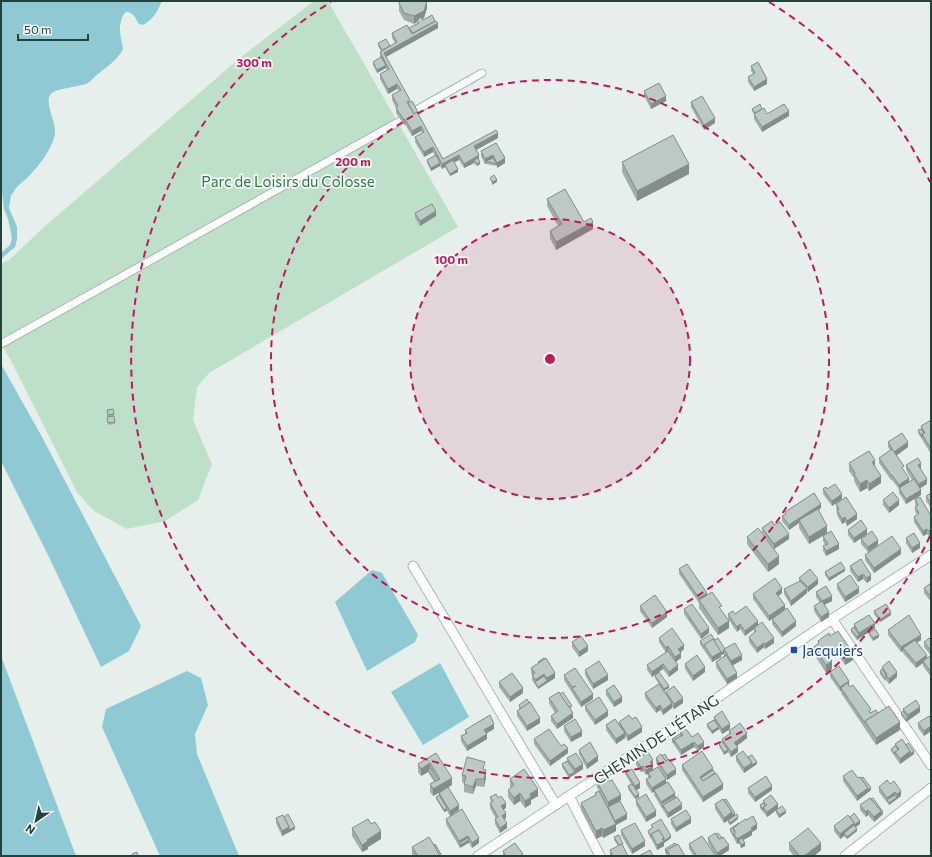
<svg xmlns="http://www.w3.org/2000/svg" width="932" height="857" font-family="Commissioner,sans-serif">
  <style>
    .green { fill: #bfe0c8 }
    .water { fill: #8ec9d4 }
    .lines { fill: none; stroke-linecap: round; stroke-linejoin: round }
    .pedestrian-casing { stroke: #a8b8b2; stroke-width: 9 }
    .minor-casing { stroke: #a8b8b2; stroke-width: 11 }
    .pedestrian { stroke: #fff; stroke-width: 7 }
    .minor { stroke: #fff; stroke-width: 9 }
    .wall { fill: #a1aea9 }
    .shaded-wall { fill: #838d89 }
    .building { fill: #bbcac4; stroke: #838d89 }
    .ring { fill: none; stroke: #c2185b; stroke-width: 2; stroke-dasharray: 7 5 }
    .transit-dot { fill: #1a4fb4; stroke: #f7fbf9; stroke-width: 1.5 }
    .labels { text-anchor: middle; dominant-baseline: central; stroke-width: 3.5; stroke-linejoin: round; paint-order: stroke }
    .park-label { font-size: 15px; fill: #2d7a4b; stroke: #f7fbf9 }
    .transit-label { font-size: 15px; fill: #164399; stroke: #f7fbf9; text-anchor: start }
    .street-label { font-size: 15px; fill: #24423a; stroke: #f7fbf9 }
    .centre { fill: #c2185b; stroke: #f7fbf9; stroke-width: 2 }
    .ring-label { font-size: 12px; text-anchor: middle; font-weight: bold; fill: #c2185b; stroke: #f7fbf9; stroke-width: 3.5; stroke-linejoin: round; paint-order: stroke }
  </style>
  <rect width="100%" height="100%" fill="#e6efeb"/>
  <path class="green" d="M314,1h14l130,226 -249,146 -12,14 -4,33 19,44 -14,36 -33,21 -38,8 -33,-18 -17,-19 -67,-133 -9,-15v-80l8,-4 34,-32 198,-171z"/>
  <g class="water">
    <path d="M1,1h161c-4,9 -9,20 -20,24l-4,-2c-4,-10 -13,-18 -17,-2 -3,9 1,20 2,28 -6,12 -16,17 -26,26 -3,2 -6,6 -9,8 -8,4 -34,5 -38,12 -5,8 5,26 5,36 0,15 -17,36 -28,47 -3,3 -8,6 -11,10 -2,3 -2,5 -5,7l-2,13 8,19v13l-2,7 -14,12v-6l9,-8 2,-7 -4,-19 -4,-10 -2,-17z"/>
    <path d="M1,364l41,73 99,189 -12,25 -28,16 -53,-112 -47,-94z"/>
    <path d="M372,570l10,3 36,62 -3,7 -48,29 -32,-69z"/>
    <path d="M1,656l75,200h-75z"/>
    <path d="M440,663l29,54 -46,28 -32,-53z"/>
    <path d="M187,671l14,7 7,27 -13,29 2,20 42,102h-79l-58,-129 4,-18z"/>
  </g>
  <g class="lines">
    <defs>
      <g id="pedestrian">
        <path d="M418,109l64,-36"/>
        <path d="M1,344l399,-223"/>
      </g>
      <g id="minor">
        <path d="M413,566l143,239"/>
        <path d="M832,619l99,146"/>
        <path d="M569,796l31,60"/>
        <path d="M478,856l214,-141 140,-96 99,-64"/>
        <path d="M845,856l86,-68"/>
      </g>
    </defs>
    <use href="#pedestrian" class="pedestrian-casing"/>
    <use href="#minor" class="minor-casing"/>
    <use href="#pedestrian" class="pedestrian"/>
    <use href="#minor" class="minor"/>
  </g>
  <g class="wall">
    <path d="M399,3l28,5 -3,10 -2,1 1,1 15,8 -52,29 24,45 9,14 24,43 55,-21 -22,12 4,14 -3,2 -3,-3 -10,5 -5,-8 -5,2 4,10 -8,4 -5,-9 -3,2 -2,-3 -9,5 -4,-8v-3l8,-4 -2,-4 -9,5 -9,-15v-5l7,-4 -1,-2 -9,5 -7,-12 -1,1 -8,-12v-5l-4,-8v-5l7,-4 -2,-2 -9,5 -8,-15v-5l7,-4 -1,-2 -9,5 -4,-8v-3l7,-4v-6l1,-1 -3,-5v-3l12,3 5,-3 -3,-5v-5l17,-3v-2l9,-5 -1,-1 -3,2 -10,-4 -5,-9z"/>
    <path d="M751,66l16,18 -13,7 -6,-9v-5l5,-3 -2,-3z"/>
    <path d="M644,91l22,10 -15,8 -7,-13z"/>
    <path d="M691,102l24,21 -11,7 -13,-23z"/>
    <path d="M752,109h10l5,5 22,2 -27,16 -8,-13v-5l-2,-3z"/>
    <path d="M496,143l9,20 -8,5v-2l-11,-2h-1l-4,-8v-5z"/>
    <path d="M622,162l67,12 -52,27 -15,-29z"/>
    <path d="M547,199l37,23 9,7 -37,21 -6,-12v-7l8,-5 -11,-20z"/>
    <path d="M415,213l21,3 -16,10 -5,-8z"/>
    <path d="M113,409l2,15 -7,1 -1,-15z"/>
    <path d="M931,420v34l-13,-21v-3l3,-1v-3z"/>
    <path d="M888,442l20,5 -12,9 13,26 3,-2 -6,-10v-5l15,3h-1l7,16 -7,4 1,7 -15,9 -7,-11v-4l-7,-9h-1l-12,-17v-5l11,-8 -2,-3z"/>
    <path d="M849,463l26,4 6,16 -12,8 -2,-3 -7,4 -6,-11v-3l-5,-7z"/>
    <path d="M823,489h4l15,10 -10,7 -9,-12z"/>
    <path d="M931,493v15l-5,-7v-5z"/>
    <path d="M915,499l16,17v19l-2,1 -2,-2 -4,2 -9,-14v-5l3,-2 -2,-4v-4l1,-1 -1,-2z"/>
    <path d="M883,500l16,5 -10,8 -6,-8z"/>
    <path d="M836,504l21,15 -10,7 -2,-4 -3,2 -5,-9z"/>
    <path d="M821,508l-3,3 9,22 12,16 -13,7 -3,-5v-5l2,-1 -2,-4v-5l-14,8 -10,-16v-5l-10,7 -7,-9v-5l3,-2v-2z"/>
    <path d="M774,525l15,14 -15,10 -12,-17v-4z"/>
    <path d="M848,530l19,4 -13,9 -6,-8z"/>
    <path d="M747,537l32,27 -11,8 -21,-28z"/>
    <path d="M906,538l14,10 -8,5 -6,-10z"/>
    <path d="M861,539l17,6 -10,7 -7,-8z"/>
    <path d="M901,554l-27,19 -9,-13v-5z"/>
    <path d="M861,559l10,21 -4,3 -4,-4 -5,3 -8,-11v-5z"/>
    <path d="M679,569l28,26 15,16 7,17 -11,7 -19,-27v-5l-20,-29z"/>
    <path d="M845,571l-16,10 -4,-6v-3z"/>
    <path d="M799,578l19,6 -10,8 -1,-1v2l-16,13 -7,-12v-5l15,-7z"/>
    <path d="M931,583v19l-7,-9v-5z"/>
    <path d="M837,584l22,9 -14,9 -8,-13z"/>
    <path d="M816,592l16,9 -8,4 5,12 -8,5 -7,-11v-5l6,-3 -4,-6z"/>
    <path d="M782,593l-4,3 7,14 11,16 -14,11 -10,-13v-5l-3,2 -16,-22v-5z"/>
    <path d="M640,606l27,11 -15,11 -12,-17z"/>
    <path d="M684,609l25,24 -8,6 -17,-25z"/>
    <path d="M874,611l17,4 -11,7 -6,-8z"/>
    <path d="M728,614h7l23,11 16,18 -9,6 -1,-2 -7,6 -8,-11v-5l5,-4v-4l-9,7 -5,-7 -3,3 -9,-13z"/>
    <path d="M854,624l21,4 -18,12 -6,-8v-3l3,-2z"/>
    <path d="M888,630l33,10 -4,2 10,17 4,-1v19l-8,-11v-3l-7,5 -13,-15v-2l-2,1 -13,-17z"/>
    <path d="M869,633l10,4 -6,4 -4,-6z"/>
    <path d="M830,636l23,24 -8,5 -8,-12 -7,5 2,11 -6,4 -12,-19v-7l4,-3v-3z"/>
    <path d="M659,638l25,11 -3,3v6l-5,4 2,8 -9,7 -6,-8 -11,8 -5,-7v-5l19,-12 -7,-11z"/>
    <path d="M715,640l10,9 17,11 -10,6 5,12 -10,6 -11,-17v-5l8,-6v-2l-3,1v2l-9,5 -12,-18v-3z"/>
    <path d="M931,640v16l-7,-9v-5z"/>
    <path d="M572,642l16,9 -9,6 -7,-10z"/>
    <path d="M538,662l17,16 -17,11 -6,-9v-5l-1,-2v-5l7,-4z"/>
    <path d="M685,664l20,8 -12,9 -8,-12z"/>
    <path d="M882,667l15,10 -8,7 -3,-4 -1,1 -5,-7v-3l2,-2z"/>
    <path d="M585,670l23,10 -15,9 -8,-14z"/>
    <path d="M830,672l19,13 22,28h7l22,17 -24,15 -35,-52v-2h-1l-10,-14z"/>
    <path d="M564,675l29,24 -12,8 -17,-27z"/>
    <path d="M655,676l14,12 -5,3 2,2v-1l17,11 -9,6 -2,-2v1l-9,7 -3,-5 -4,3 -11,-15v-5l14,-9 -4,-6z"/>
    <path d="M499,682l24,11 -13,9 -11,-15z"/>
    <path d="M606,690l16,12 -8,5 -8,-12z"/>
    <path d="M549,698l23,10 -2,1 3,9 -16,11 -6,-8v-5l4,-3 -6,-10z"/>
    <path d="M519,705l21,18 -13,8 -10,-15v-5l3,-2 -1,-1z"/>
    <path d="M585,706l23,10 -13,9 -10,-15z"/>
    <path d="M903,709l17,3 -14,10 -5,-7v-2l2,-2z"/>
    <path d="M714,717l16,12 -8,5 -3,-5 -7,5 -5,-7v-3l7,-4z"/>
    <path d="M632,719l10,13 -14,9 -3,-5v2l-9,6 -10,-14v-5l13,-1v-2z"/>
    <path d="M931,719v12l-7,5 -6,-8v-5z"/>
    <path d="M564,726l18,10 -11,6 -7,-11z"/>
    <path d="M494,729l-8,4 1,6 -20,12 -6,-10v-5l4,-2v-4z"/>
    <path d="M680,731l12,6 12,10 -6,4 -4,-4 -13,8 -9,-13v-3l8,-5z"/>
    <path d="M729,731l18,7 -10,8 1,6 -7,5 -3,-5 -4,3 -5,-9v-2l3,-3v-2l7,-5z"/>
    <path d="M534,739l27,7 7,7 -18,13 -16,-22z"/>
    <path d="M895,744l11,1 8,9 -14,10 -9,-13v-2l4,-3z"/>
    <path d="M579,750l19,11 -11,8 -8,-15z"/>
    <path d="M436,753l16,32 -4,2 11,18 -9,11 -3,-5 -3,1 -8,-13v-2l3,-2v-2l-6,3 -3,-4v-8l4,-2 -6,-10 -7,4 -3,-4v-8z"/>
    <path d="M662,756l6,4 8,14 -9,6 -11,-17v-5z"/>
    <path d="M736,756l12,1 9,7 -13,9 -8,-12z"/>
    <path d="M567,758l16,11 -14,9 -7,-11v-3l5,-3z"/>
    <path d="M636,760l17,5h-1l1,6 13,12 9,13 7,13 -14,9 -14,-23v-4l-2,2 -6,-9v-5l2,-1v-4l-2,1 -3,-4 -2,1 -5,-7z"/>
    <path d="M682,765l31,5 10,19 -20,13 -21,-32z"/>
    <path d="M630,769l10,19 -4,2 3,7 -4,2 -7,-10v-3l3,-2 -6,-10v-2z"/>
    <path d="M485,770l1,8 -2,9 -8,-1 -3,8 -9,-2v-9l-2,-1v-7z"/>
    <path d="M843,776l15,2 13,12 -14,11 -14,-20z"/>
    <path d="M510,779l28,17 -7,4v4l-6,4 -5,-7 -6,4 -6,-8v-7l3,-2 -1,-1z"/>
    <path d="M609,781l12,19 -13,7 19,12 -11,6v6l-13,7 -1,-2 -6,3 -15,-29v-7l14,-8v-2l4,-2 -2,-4v-5z"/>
    <path d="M890,784l11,12 -12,9 -10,-13v-5z"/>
    <path d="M748,788l24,2 -17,12 -7,-9z"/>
    <path d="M490,797l8,1 8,10 -2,1 2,9 -2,1 3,9 -7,5 -5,-9v-5h1l-6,-11v-5l1,-1z"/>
    <path d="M636,800l20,16 -10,6 -10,-17z"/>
    <path d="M763,801l15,8 -11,8 -7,-9v-3l3,-2z"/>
    <path d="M715,804l20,11 3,4 -8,6 -2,-2v-3l-4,3 -9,-14z"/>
    <path d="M860,805l23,9 -9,8 -6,-7 -2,2 -6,-7z"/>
    <path d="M776,810l10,3 -7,5 -3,-5z"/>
    <path d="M284,817l11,12 -13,7 -6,-13v-5z"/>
    <path d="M850,817l10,7 -5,3 2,4 -10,8 -3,-3 -4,3 -6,-8v-5z"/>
    <path d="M446,819l33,24 -7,5 -3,-5 -9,5 -14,-24z"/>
    <path d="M671,819l20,4 -15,9 -5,-8z"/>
    <path d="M746,820l11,9 -5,3v3l-9,5 2,6 -4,2 -2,-5 -2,1 -7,-13v-2z"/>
    <path d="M651,825l20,13 -7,5v3l-7,4 -9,-17v-2l4,-3z"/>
    <path d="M352,828l29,11 -13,8v2l-6,3 -10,-16z"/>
    <path d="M621,830l24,16 -13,8 -11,-19z"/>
    <path d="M716,834l6,4 7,12 -9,6h-4l-8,-13v-5z"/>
    <path d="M614,837l9,9 5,10h-18v-6l8,-4 -4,-6z"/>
    <path d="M789,843l32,7 -7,6h-20l-5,-6z"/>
    <path d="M689,844l27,12h-24l1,-1 -4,-6z"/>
    <path d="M434,845l8,11h-29l-1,-2v-7z"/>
    <path d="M665,849l20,7h-18l-2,-4z"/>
    <path d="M503,851l20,5h-20z"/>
  </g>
  <g class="shaded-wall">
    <path d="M427,1v7l-3,10 -6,4 -1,-2v2l-3,2v-8z"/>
    <path d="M438,23v5l-54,30 -1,-6z"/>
    <path d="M386,65v3l-9,5v-3z"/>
    <path d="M767,79v5l-13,7v-4z"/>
    <path d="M397,84v5l-9,5v-5z"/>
    <path d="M666,96v5l-15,8v-5z"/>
    <path d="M789,111v5l-27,16v-5z"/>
    <path d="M715,118v5l-11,7v-5z"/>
    <path d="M405,119v5l-1,1v-5z"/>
    <path d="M421,126v5l-9,5v-5z"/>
    <path d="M498,133v5l-24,13v-5z"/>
    <path d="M433,147v5l-9,5v-5z"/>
    <path d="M459,155v5l-13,7 -1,-2v2l-3,2v-5z"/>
    <path d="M479,155v5h-5v3l-10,5v-4z"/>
    <path d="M493,155v5l-7,1v3h-1v-5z"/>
    <path d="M505,158v5l-8,5v-5z"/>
    <path d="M480,162v2l-3,2v-2z"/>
    <path d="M440,163v3l-9,5v-3z"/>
    <path d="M689,164v10l-52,27v-10z"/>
    <path d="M458,169v3l-8,4v-2z"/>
    <path d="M497,180v2l-5,3v-3z"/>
    <path d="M436,211v5l-16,10v-5z"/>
    <path d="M593,222v7l-37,21v-8z"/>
    <path d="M908,442v5l-14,10v-5z"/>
    <path d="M875,460v7l-3,-5z"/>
    <path d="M921,463v5l-3,2v-5z"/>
    <path d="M881,476v7l-12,8v-7z"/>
    <path d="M909,478v5l-10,7v-5z"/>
    <path d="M927,479v5l-8,5v-5z"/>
    <path d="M867,480v8l-7,4v-8z"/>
    <path d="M921,490v5l-15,9v-5z"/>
    <path d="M842,494v5l-10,7v-5z"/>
    <path d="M899,500v5l-10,8v-5z"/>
    <path d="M821,504v4l-20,14 -2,-2v3l-10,7v-5z"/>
    <path d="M857,514v5l-10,7v-5z"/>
    <path d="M845,517v5l-3,2v-5z"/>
    <path d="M827,526v7l-18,11v-7z"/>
    <path d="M867,529v5l-13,9v-5z"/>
    <path d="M927,529v5l-4,2v-5z"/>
    <path d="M931,530v5l-2,1v-5z"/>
    <path d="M789,534v5l-15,10v-5z"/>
    <path d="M878,540v5l-10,7v-5z"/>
    <path d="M920,543v5l-8,5v-5z"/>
    <path d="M839,544v5l-13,7v-5z"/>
    <path d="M901,549v5l-27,19v-5z"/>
    <path d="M779,556v8l-11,8v-8z"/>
    <path d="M845,569v2l-16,10v-3z"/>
    <path d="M863,574v5l-5,3v-5z"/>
    <path d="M871,575v5l-4,3v-5z"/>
    <path d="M818,579v5l-10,8v-5z"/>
    <path d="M782,588v5l-6,5v-5z"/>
    <path d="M807,588v5l-16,13v-5z"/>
    <path d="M859,588v5l-14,9v-5z"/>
    <path d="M707,593v5l-8,3v-3z"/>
    <path d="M832,596v5l-10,5v-5z"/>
    <path d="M785,605v5l-16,11v-5z"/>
    <path d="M667,612v5l-15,11v-5z"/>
    <path d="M829,612v5l-8,5v-5z"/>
    <path d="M891,612v3l-11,7v-2z"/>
    <path d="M729,621v7l-11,7v-7z"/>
    <path d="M758,621v5l-4,2v1l-9,7v-5z"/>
    <path d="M796,621v5l-14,11v-5z"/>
    <path d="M875,623v5l-18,12v-3l2,-2v-2z"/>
    <path d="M740,624v5l-3,3v-5z"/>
    <path d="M709,628v5l-8,6v-5z"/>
    <path d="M879,635v2l-6,4v-3z"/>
    <path d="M921,635v5l-16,10 -2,-2v3l-2,1v-5z"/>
    <path d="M774,638v5l-9,6v-5z"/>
    <path d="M764,643v4l-7,6v-5z"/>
    <path d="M684,645v4l-6,5v-5z"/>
    <path d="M588,646v5l-9,6v-5z"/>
    <path d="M668,646v5l-2,2v-5z"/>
    <path d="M837,646v7l-11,7v-7z"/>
    <path d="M724,651v3l-3,1v2l-9,5v-5l9,-5z"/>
    <path d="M681,653v5l-6,4v-5z"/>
    <path d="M853,653v7l-8,5v-7z"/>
    <path d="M742,655v5l-11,6v-5z"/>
    <path d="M927,655v5l-4,1v2l-7,5v-5z"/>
    <path d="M832,661v8l-6,4v-8z"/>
    <path d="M663,664v5l-11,8v-5z"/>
    <path d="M678,665v5l-9,7v-5z"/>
    <path d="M705,667v5l-12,9v-5z"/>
    <path d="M897,672v5l-8,7v-5z"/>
    <path d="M555,673v5l-8,5v-5z"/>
    <path d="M737,673v5l-10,6v-5z"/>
    <path d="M544,674v5l-9,3v3v-5z"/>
    <path d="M608,675v5l-15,9v-5z"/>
    <path d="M547,681v2l-9,6v-2z"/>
    <path d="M849,681v5l-8,2v3h-1v-4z"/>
    <path d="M669,686v2l-5,3v-2z"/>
    <path d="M523,688v5l-13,9v-5z"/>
    <path d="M593,694v5l-12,8v-5z"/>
    <path d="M622,697v5l-8,5v-5z"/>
    <path d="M683,698v5l-9,6v-5z"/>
    <path d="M672,703v5l-9,7v-5z"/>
    <path d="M660,705v5l-4,3v-5z"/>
    <path d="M920,707v5l-14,10v-3l2,-1v-3z"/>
    <path d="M608,711v5l-13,9v-5z"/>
    <path d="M573,713v5l-16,11v-5z"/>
    <path d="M540,718v5l-13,8v-5z"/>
    <path d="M900,722v8l-24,15v-7z"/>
    <path d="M494,724v5l-10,6v-5z"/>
    <path d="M730,724v5l-8,5v-5z"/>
    <path d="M931,726v5l-7,5v-5z"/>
    <path d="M642,727v5l-14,9v-5z"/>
    <path d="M719,727v2l-7,5v-3z"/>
    <path d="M582,731v5l-11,6v-5z"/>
    <path d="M625,733v5l-9,6v-5z"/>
    <path d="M747,733v5l-13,10v-5z"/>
    <path d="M487,734v5l-20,12v-5z"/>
    <path d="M694,742v5l-13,8v-5z"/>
    <path d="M704,742v5l-6,4v-5z"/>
    <path d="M738,747v5l-7,5v-5z"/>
    <path d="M568,748v5l-18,13v-5z"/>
    <path d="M728,750v2l-4,3v-3z"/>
    <path d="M910,751h4v3l-14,10v-5z"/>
    <path d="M598,756v5l-11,8v-5z"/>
    <path d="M653,760v5l-3,2v-5z"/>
    <path d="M757,762v2l-13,9v-5l8,-5z"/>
    <path d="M430,763v7l-2,-1v3l-7,4v-7z"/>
    <path d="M583,764v5l-14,9v-3l6,-3v-3z"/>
    <path d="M643,766v5l-2,1v-5z"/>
    <path d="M653,766v5l-7,4v-5z"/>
    <path d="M713,768v5l-12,8 -1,-4z"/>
    <path d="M676,769v5l-9,6v-5z"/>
    <path d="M486,770v8l-2,9v-8z"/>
    <path d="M452,778v7l-19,11v-7z"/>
    <path d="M476,779v7l-3,8v-7z"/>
    <path d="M666,779v5l-14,9v-5z"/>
    <path d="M640,783v5l-5,3v-5z"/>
    <path d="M723,784v5l-20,13v-5z"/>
    <path d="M772,786v4l-17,12v-5z"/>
    <path d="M868,788h3v2l-14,11v-5z"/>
    <path d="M538,789v7l-7,4v4l-6,4v-7l5,-7z"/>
    <path d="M901,791v5l-4,3v-5z"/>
    <path d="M895,792v5l-8,3v-2z"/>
    <path d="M520,793v8l-6,4v-7z"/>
    <path d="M675,793v5l-14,6v-2z"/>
    <path d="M639,794v3l-4,2v-2z"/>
    <path d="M621,795v5l-13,7v-5z"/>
    <path d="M897,797v2l-8,6v-2z"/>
    <path d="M506,803v5l-5,3v-5z"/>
    <path d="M682,804v5l-14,9v-5z"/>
    <path d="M778,804v5l-11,8v-5z"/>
    <path d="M459,805v5l-9,6v-5z"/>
    <path d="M447,808v3l-3,1v-2z"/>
    <path d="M868,810v5l-2,2v-5z"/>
    <path d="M656,811v5l-10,6v-5z"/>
    <path d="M786,811v2l-7,5v-3z"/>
    <path d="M881,811l2,1v2l-9,8v-5z"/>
    <path d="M732,812l3,1v3l-11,7v-5z"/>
    <path d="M506,813v5l-4,3v-5z"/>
    <path d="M627,814v5l-11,6v6l-13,7v-8l12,-9z"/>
    <path d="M738,817v2l-8,6v-2z"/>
    <path d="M691,818v5l-15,9v-4z"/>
    <path d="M860,821v3l-15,11 -1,-2v3l-4,3v-5l14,-11z"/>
    <path d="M507,823v5l-7,5v-5z"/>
    <path d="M757,824v5l-5,3v3l-12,7 -1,-2v3l-2,1v-5l14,-11z"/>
    <path d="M289,827h6v2l-13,7v-5z"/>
    <path d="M602,828v8l-6,3v-8z"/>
    <path d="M857,829v2l-10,8v-2z"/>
    <path d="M381,831v8l-13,8v2l-6,3v-7l5,-5z"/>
    <path d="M468,836v5l-9,2v3v-5z"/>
    <path d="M671,836v2l-7,5v3l-7,4v-5l5,-6z"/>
    <path d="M479,838v5l-7,5v-5z"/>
    <path d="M469,840v2l-9,6v-3z"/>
    <path d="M645,841v5l-13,8v-5z"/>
    <path d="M745,843v3l-4,2v-3z"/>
    <path d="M821,843v7l-7,6h-10z"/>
    <path d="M729,845v5l-9,6h-3v-3z"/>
  </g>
  <g class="building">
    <path d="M399,1h28l-3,10 -10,5 -10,-3 -5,-10z"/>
    <path d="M432,15l3,6 -22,12 -4,-5 10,-5 -2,-3 4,-3 2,3z"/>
    <path d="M436,21l2,2 -54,30 26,47 -3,2 7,12 3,-2 26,47 53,-29 2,3 -24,13 5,9 -15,9 -5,-9 -17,9 -9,-17 -9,5 -9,-15 9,-5 -3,-6 -9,5 -7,-12 -1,1 -8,-12 2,-2 -6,-11 9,-5 -4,-6 -9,5 -8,-15 9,-5 -9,-17 17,-10 -5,-9 15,-8 5,9z"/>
    <path d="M386,39l4,7 -8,4 -4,-7z"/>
    <path d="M381,57l5,8 -9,5 -4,-8z"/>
    <path d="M758,62l9,17 -13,8 -6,-10 7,-4 -4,-7z"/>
    <path d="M659,83l7,13 -15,8 -7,-13z"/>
    <path d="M702,96l13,22 -11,7 -13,-23z"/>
    <path d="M412,101l7,13h-1l-1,-2 -3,2 -6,-11z"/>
    <path d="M760,104l2,5 -7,4 -3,-4z"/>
    <path d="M784,104l5,7 -27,16 -8,-13 10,-6 3,6z"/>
    <path d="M673,135l16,29 -52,27 -15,-29z"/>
    <path d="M496,143l9,15 -8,5 -4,-8 -8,4 -4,-8z"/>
    <path d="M436,155l4,8 -9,5 -4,-8z"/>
    <path d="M478,158l2,4 -3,2 -3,-4z"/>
    <path d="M493,158l4,6 -11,-3z"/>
    <path d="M453,160l5,9 -8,5 -5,-9z"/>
    <path d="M494,175l3,5 -5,2 -2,-4z"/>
    <path d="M565,189l19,33 7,-4 2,4 -37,20 -6,-11 12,-7 -15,-25z"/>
    <path d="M432,204l4,7 -16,10 -5,-8z"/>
    <path d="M113,409l1,5 -6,1 -1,-5z"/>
    <path d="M114,416l1,6 -7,1 -1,-6z"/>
    <path d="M931,420v29l-9,-15 3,-1 -4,-7z"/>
    <path d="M921,429l3,4 -2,1v3l-4,-7z"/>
    <path d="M902,433l6,9 -14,10 -6,-10z"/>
    <path d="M892,449l12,17 -2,2 7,10 -10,7 -7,-10h-1l-12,-17z"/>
    <path d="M869,451l6,9 -3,2 9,14 -12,8 -2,-4 -7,4 -6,-10 1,-1 -6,-10z"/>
    <path d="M918,458l3,5 -3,2 9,14 -8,5 -13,-19z"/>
    <path d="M914,479l7,11 -15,9 -7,-11z"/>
    <path d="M835,484l7,10 -10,7 -9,-12 3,-2 1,2z"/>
    <path d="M893,492l6,8 -10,8 -6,-8z"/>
    <path d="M814,493l7,11 -32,21 -7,-9 4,-2 -1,-2z"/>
    <path d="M931,493v10l-5,-7z"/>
    <path d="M846,497l11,17 -10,7 -2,-4 -3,2 -5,-9 2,-1 -3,-5z"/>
    <path d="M920,497l11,19v14l-2,1 -2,-2 -4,2 -9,-14 5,-4 -4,-6 3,-2 -3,-6z"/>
    <path d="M818,509l9,17 -18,11 -10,-17z"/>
    <path d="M861,520l6,9 -13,9 -6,-8z"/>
    <path d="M772,521l2,4 6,-3 9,12 -15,10 -12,-16z"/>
    <path d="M758,528l21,28 -11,8 -21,-27z"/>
    <path d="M831,531l8,13 -13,7 -3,-5 5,-2 -5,-8z"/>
    <path d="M872,531l6,9 -10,7 -7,-8z"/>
    <path d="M914,533l6,10 -8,5 -6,-10z"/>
    <path d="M892,536l9,13 -27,19 -9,-13z"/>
    <path d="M861,559l10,16 -4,3 -4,-4 -5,3 -8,-11z"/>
    <path d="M841,562l4,7 -16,9 -4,-6z"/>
    <path d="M687,564l20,29 -8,5 -20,-29z"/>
    <path d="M810,569l8,10 -10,8 -9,-9z"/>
    <path d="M850,575l9,13 -14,9 -8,-13z"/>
    <path d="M775,578l7,10 -6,5 9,12 -16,11 -16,-22z"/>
    <path d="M800,581l7,7 -16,13 -7,-12z"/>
    <path d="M931,583v14l-7,-9z"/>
    <path d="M826,586l6,10 -10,5 -6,-9z"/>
    <path d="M712,592l10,14 -3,1 10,14 -11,7 -19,-28z"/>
    <path d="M655,595l12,17 -15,11 -12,-17z"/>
    <path d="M822,601l7,11 -8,5 -7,-11z"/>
    <path d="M692,604l17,24 -8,6 -17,-25z"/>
    <path d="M886,604l5,8 -11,8 -6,-9z"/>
    <path d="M746,606l12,15 -13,10 -5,-7 -3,3 -9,-13 5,-3 2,3z"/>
    <path d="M787,608l9,13 -14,11 -10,-13z"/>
    <path d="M869,615l6,8 -16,10 -5,-9z"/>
    <path d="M909,615l12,20 -20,12 -13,-17z"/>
    <path d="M762,622l12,16 -9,6 -1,-1 -7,5 -8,-11 7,-6 -2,-3z"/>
    <path d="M854,627l5,8 -2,2 -6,-8z"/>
    <path d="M672,628l12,17 -6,4 3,4 -6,4 -7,-11 -2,2 -7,-10z"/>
    <path d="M875,629l4,6 -6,3 -4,-5z"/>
    <path d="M838,631l15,22 -8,5 -8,-12 -11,7 6,8 -6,4 -12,-18 5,-4 -1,-2 4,-3 7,-5 1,3z"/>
    <path d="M711,634l4,6 3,-2 7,11h-1v2l-3,2 -8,-14 -9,6v2l-4,-6z"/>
    <path d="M581,636l7,10 -9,6 -7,-10z"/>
    <path d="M929,638l2,2v11l-7,-9z"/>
    <path d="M713,639l8,13 -9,5 -8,-12z"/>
    <path d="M915,640l12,15 -11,8 -13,-15z"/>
    <path d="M735,643l7,12 -11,6 -7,-12z"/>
    <path d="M668,651l10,14 -9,7 -6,-8 -11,8 -5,-7z"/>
    <path d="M697,655l8,12 -12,9 -8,-12z"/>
    <path d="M726,655l11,18 -10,6 -11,-17z"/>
    <path d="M930,656l1,2v14l-8,-11z"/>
    <path d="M544,658l1,1 -6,4 -1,-1z"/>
    <path d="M546,658l9,15 -8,5 -3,-4 -9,6 -3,-5 3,-2 -4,-5z"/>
    <path d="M599,661l9,14 -15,9 -8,-14z"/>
    <path d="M889,661l8,11 -8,7 -3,-4 1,-1 -5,-7z"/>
    <path d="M839,666l10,15 -9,6 -10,-15z"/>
    <path d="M575,668l18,26 -12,8 -9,-14 4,-2 -4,1 -8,-12z"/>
    <path d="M882,669l4,6v3h-1l-5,-7z"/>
    <path d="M659,672l10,14 -5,3 -9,-13z"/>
    <path d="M512,673l11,15 -13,9 -11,-15z"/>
    <path d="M544,676l3,5 -9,6 -3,-5z"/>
    <path d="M847,683l3,4 3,-2 18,24 -2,2 1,2 6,-3 2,3 -13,8v2l-24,-35z"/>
    <path d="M659,684l13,19 -9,7 -3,-5 -4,3 -11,-15z"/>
    <path d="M614,685l8,12 -8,5 -8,-12z"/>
    <path d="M674,686l9,12 -9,6 -8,-12z"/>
    <path d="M559,692l14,21 -16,11 -6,-8 7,-5 -9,-13z"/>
    <path d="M563,692l9,14 -3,1 -9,-13z"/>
    <path d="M599,697l9,14 -13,9 -10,-14z"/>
    <path d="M527,699l2,4 -8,6 -2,-4z"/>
    <path d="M916,700l4,7 -12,8 -5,-6z"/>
    <path d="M530,702l10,16 -13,8 -10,-15z"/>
    <path d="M889,706l11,16 -24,16 -11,-17z"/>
    <path d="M722,711l8,13 -8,5 -8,-12z"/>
    <path d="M903,711l5,7 -2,1 -5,-6z"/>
    <path d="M490,715l4,9 -10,6 3,4 -20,12 -6,-10 6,-3 -2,-3z"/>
    <path d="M629,715l3,4 4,-2 6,10 -14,9 -9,-14z"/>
    <path d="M929,716l2,3v7l-7,5 -6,-8z"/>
    <path d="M575,719l7,12 -11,6 -7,-11z"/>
    <path d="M615,719l10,14 -9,6 -10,-14z"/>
    <path d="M714,720l5,7 -7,4 -5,-7z"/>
    <path d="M740,723l7,10 -13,10 4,4 -7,5 -9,-13 9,-6 -2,-2z"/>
    <path d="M685,728l7,9 6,-4 6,9 -6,4 -4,-4 -13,8 -7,-10 9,-5 -3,-4z"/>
    <path d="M549,729l12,17 3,-2 4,4 -18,13 -16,-22z"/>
    <path d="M680,734l1,2 -7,4v3l-2,-4z"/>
    <path d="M902,739l8,12 -10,8 -5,-7 4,-3 -4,-5z"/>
    <path d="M722,741l6,9 -4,2 -5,-8z"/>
    <path d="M590,742l8,14 -11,8 -8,-14z"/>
    <path d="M908,743l6,8 -4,3v-3l-4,-6z"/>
    <path d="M895,746l3,3 -3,3v2l-4,-5z"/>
    <path d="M702,751l11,17 -13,9 3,4 13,-8 7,11 -20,13 -21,-32z"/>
    <path d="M743,751l9,12 -8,5 -8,-12z"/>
    <path d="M648,752l5,8 -3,2 3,4 -7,4 -3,-4 -2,1 -5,-7z"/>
    <path d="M436,753l16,25 -19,11 -3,-5 10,-5 -10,-16 -9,6 -3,-5z"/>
    <path d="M576,753l7,11 -8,5 -8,-11z"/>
    <path d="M661,754l5,7 3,-2 7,10 -9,6 -11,-17z"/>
    <path d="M665,754l3,6 -2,1 -4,-5z"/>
    <path d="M752,755l5,7 -5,3v-2l-4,-6z"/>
    <path d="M467,757l18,5 -2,7 3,1 -2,9h-8l-3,8 -9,-3 2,-8 -4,-1z"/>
    <path d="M567,761l8,11 -6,3 -7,-11z"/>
    <path d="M658,767l8,12 -14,9 -6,-9 5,-2 -3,-4z"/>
    <path d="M430,768l8,12 -2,1 -8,-12z"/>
    <path d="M524,769l14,20 -8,5 1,3 -6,4 -5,-8 -6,5 -6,-8 6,-5 -4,-6z"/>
    <path d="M632,769l8,14 -5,3 -9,-14z"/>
    <path d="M713,770l2,3 -12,8 -2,-3z"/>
    <path d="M852,770l6,8 2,-1 8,11 -11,8 -14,-20z"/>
    <path d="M607,776l2,5 3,-1 9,15 -13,7 -11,-20z"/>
    <path d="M766,776l6,10 -17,11 -7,-9z"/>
    <path d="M863,777l8,11 -3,2v-2l-7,-10z"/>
    <path d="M887,780l3,4 4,-3 7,10 -4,3 -2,-2 -8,6 -8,-11z"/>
    <path d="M668,782l7,11 -14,9 -7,-12z"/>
    <path d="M632,784l7,10 -4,3 -7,-11z"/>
    <path d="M448,787l11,18 -9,6 -11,-18z"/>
    <path d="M599,791l17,33 -13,6 -1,-2 -6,3 -15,-28 15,-8 -1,-2z"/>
    <path d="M496,794l2,4 3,-2 5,7 -5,3 5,7 -4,3 5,7 -7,5 -5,-9 3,-2 -8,-14 3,-2 -3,-4z"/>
    <path d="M646,794l10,17 -10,6 -10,-17z"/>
    <path d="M439,795l8,13 -3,2 -8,-13z"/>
    <path d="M771,795l7,9 -11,8 -4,-5 4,-2 -4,-4z"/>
    <path d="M895,795l2,2 -8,6 -2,-3z"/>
    <path d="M675,796l1,1 -13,8v3l-2,-4z"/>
    <path d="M677,797l5,7 -14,9 -5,-8z"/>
    <path d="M870,798l11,13 -7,6 -6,-7 -2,2 -6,-7z"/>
    <path d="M873,798l10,14 -2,2v-3l-10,-12z"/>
    <path d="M723,799l9,13 -8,6 -9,-14z"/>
    <path d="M726,799l9,14 -3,2v-3l-8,-12z"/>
    <path d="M620,801l7,13 -12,7 -7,-14z"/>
    <path d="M763,803l2,3 -2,1v3l-3,-5z"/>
    <path d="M782,806l4,5 -7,4 -3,-5z"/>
    <path d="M462,809l17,29 -7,5 -4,-7 -9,5 -13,-22z"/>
    <path d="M686,810l5,8 -15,10 -5,-9z"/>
    <path d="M854,813l6,8 -6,4v-2l-4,-6z"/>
    <path d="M288,814l7,13 -6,3v-3l-5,-10z"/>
    <path d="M737,814l1,3 -8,6 -2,-3z"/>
    <path d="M283,815l6,12 -7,4 -6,-13z"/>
    <path d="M848,815l6,8 -14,11 -6,-8z"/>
    <path d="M753,816l4,8 -6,4 1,2 -15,9 -3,-5 1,-3 -2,-3 12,-9 1,1z"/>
    <path d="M368,819l3,5 4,-2 6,9 -14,9 1,1 -6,4 -10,-17z"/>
    <path d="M661,819l10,17 -7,5v-3l-5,-8 -8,4v3l-3,-6 5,-4 -2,-2z"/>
    <path d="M635,823l10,18 -13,8 -11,-19z"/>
    <path d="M739,823l-6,5v2l2,2 -1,4 -4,-7z"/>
    <path d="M854,825l3,4 -10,8 -3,-4z"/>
    <path d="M808,828l13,15 -17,13h-4l-11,-13z"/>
    <path d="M659,830l5,8 -2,1 2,2 -7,4 -6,-11z"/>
    <path d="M715,833l4,6 4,-2 6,8 -12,8 -9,-15z"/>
    <path d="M718,833l4,5 -3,1 -3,-5z"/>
    <path d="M619,835l4,9 -4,1 -5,-8z"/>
    <path d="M702,836l14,20h-19l-8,-12z"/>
    <path d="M429,837l11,18 -1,1h-21l-6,-9z"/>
    <path d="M468,838l1,2 -9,5 -1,-2z"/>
    <path d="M742,838l3,5 -4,2 -2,-5z"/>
    <path d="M515,843l8,11 -3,2h-14l-3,-5z"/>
    <path d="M675,843l1,2 -9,5v3l-2,-4z"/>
    <path d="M435,844l7,12h-2l-6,-11z"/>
    <path d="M622,844l6,12h-15l-3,-6z"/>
    <path d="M678,844l7,12h-15l-3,-6z"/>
    <path d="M650,850l3,6h-14z"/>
    <path d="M137,852l1,4h-6v-2z"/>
  </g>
  <circle cx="550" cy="359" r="140" fill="#c2185b" fill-opacity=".12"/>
  <g class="ring">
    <circle cx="550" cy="359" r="140"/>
    <circle cx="550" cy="359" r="279"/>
    <path d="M930 536A419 419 0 1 1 331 2M769 2A419 419 0 0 1 930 182"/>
  </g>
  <rect class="transit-dot" x="790" y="646" width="8" height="8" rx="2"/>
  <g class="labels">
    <g class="park-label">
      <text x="288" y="181">Parc de Loisirs du Colosse</text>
    </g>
    <g class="transit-label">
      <text x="802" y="650">Jacquiers</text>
    </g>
    <g class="street-label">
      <text transform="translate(656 739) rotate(-34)">CHEMIN DE L'ÉTANG</text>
    </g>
  </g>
  <circle cx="550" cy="359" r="6" class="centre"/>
  <g class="ring-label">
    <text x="254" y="67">300 m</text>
    <text x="353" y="166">200 m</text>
    <text x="451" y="264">100 m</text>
  </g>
  <rect width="932" height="857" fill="none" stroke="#24423a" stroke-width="4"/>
  <g transform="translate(36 821) rotate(214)" stroke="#f7fbf9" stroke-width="3" paint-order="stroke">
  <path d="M0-3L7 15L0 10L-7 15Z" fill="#24423a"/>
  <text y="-6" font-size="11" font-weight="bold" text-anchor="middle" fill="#24423a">N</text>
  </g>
  <path d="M18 34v6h70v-6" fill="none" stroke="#24423a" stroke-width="2"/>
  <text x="24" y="34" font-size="12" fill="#24423a" stroke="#f7fbf9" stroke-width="3" paint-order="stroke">50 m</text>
</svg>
